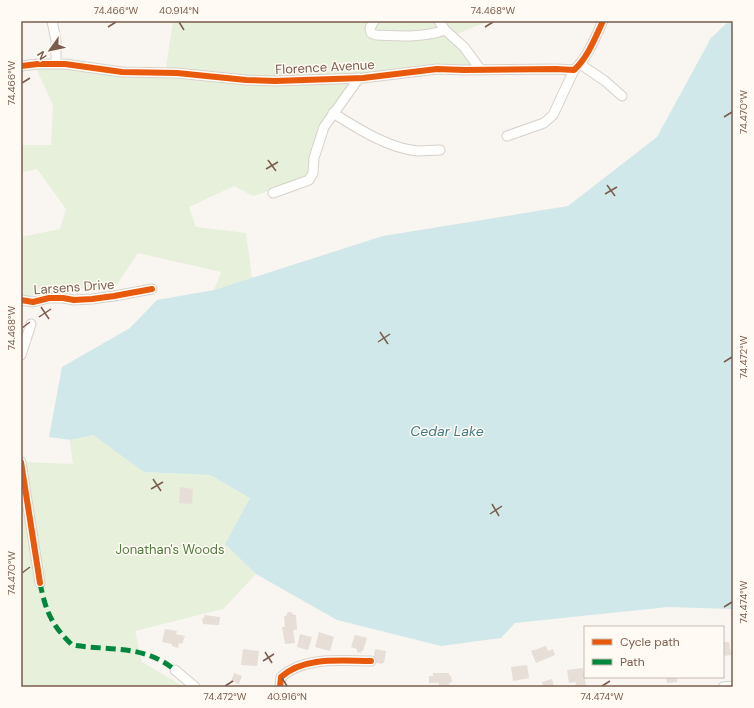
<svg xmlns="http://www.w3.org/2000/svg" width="754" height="708" font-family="'DM Sans',sans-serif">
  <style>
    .green { fill: #e7f0db }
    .water { fill: #d0e8ea }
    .building { fill: #e6ded7 }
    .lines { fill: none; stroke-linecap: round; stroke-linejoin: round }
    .minor-casing { stroke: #d7d1cb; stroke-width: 11 }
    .minor { stroke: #fefefd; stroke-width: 9 }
    .quiet { stroke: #00873e; stroke-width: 5; stroke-dasharray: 10 5; stroke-linecap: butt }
    .cycleway-casing { stroke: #fffaf3; stroke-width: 8 }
    .cycleway { stroke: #e8590c; stroke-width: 6 }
    .ticks { fill: none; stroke: #7a5c4d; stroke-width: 1.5 }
    .labels { text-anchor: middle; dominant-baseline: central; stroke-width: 3; stroke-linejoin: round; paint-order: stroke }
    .street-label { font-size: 13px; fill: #7a5c4d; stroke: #fffaf3 }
    .park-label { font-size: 13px; fill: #537a41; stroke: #fffaf3 }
    .water-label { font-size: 14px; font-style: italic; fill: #437c86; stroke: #fffaf3 }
    .neatline { fill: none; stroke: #7a5c4d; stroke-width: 1.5 }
    .ticks-label { font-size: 10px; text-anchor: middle; fill: #7a5c4d }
  </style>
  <rect width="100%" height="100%" fill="#f9f5f0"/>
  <g class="green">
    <path d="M173,21h316l-35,14 26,33 -121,11 -38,50 -15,50 -53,17 -19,-10 -45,21 7,20 50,6 6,45 -38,12 7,-18 -83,-19 -24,36 -73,-1 -20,20v-71l39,-8 6,-20 -29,-40 -16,4v-28h30l2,-40 -19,-41 131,10z"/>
    <path d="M93,435l51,37 66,3 31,18 3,-1 7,6 -26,46 31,30 -33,35 -88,22 7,31 42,25h-163v-225l52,2 -3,-24z"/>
  </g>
  <path class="water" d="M729,21h4v588l-65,-2 -153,16 -14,15 -60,8 -104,-26 -81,-46 -31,-30 25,-46 -40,-23 -66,-3 -51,-37 -23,5 -21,-3 13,-70 68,-39 27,-28 57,-10 169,-54 185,-30 89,-69 54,-99z"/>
  <g class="building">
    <path d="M180,487l13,2 -1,15 -13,-1z"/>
    <path d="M288,612h3l3,3h2l1,15h-4l2,13 -10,1 -3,-17h3l-1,-11h2z"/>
    <path d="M204,615l16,2 -1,8 -16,-1 -1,-6h2z"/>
    <path d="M165,629l12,2 -1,3 9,2 -3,8 -3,-1 -1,5 -6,-2v-2l-10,-2z"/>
    <path d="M319,632l15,5 -4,14 -15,-4z"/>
    <path d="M300,634l12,3 -4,13 -11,-3z"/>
    <path d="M355,635l12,3 -4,13h-2v2l-4,-1v-3l-6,-2z"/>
    <path d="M723,642h6l2,13 -8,1z"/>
    <path d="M546,646l2,5 5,-2 2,6 -19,8 -5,-12z"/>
    <path d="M243,649l16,2 -2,15 -16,-1z"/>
    <path d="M375,649l11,2 -2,12h-2v1l-9,-2z"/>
    <path d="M527,665l2,13 -16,3 -2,-14z"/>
    <path d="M583,668l3,18 -11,1 1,-5 -7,1 -2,-13z"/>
    <path d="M234,673l8,3 -3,8 -8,-3z"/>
    <path d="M433,673h16v3l2,-1 1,7 -3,1v3h-10v-3h-10v-7h4z"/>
    <path d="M666,677h11v5l-10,1z"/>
    <path d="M552,679l2,8h-11l-1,-5z"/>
  </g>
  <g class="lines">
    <defs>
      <g id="minor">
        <path d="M52,21l4,19v24"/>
        <path d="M374,21l-4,7 1,5 5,2c23,1 47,3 69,-5"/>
        <path d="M439,21l6,9 19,17 16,22"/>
        <path d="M580,64l25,17 17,15"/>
        <path d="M21,66l17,-2h27l57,8 55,1 69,7 29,1 88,-3 74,-9 27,1 92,-1 18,1c14,-13 21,-32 29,-49"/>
        <path d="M333,113c24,15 56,36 85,38 7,0 14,-1 22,-1"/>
        <path d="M507,136l37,-13 9,-8 21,-45"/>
        <path d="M273,193l36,-13 4,-7 1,-15 10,-31 35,-49"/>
        <path d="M21,300l12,2 16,-4h14l11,2 18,-1 22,-3 38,-7"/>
        <path d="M21,355l10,-31"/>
        <path d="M21,462l19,121"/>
        <path d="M175,670l20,17"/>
        <path d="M280,687l1,-10c23,-21 61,-16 90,-16"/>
        <path d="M723,687l10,-1"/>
      </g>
    </defs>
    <use href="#minor" class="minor-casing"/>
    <use href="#minor" class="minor"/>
    <path class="quiet" d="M40,583c6,29 11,41 32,62 37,6 71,-1 103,25"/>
    <defs>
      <g id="cycleway">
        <path d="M21,66l17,-2h27l57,8 55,1 69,7 29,1 88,-3 74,-9 27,1 92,-1 18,1c14,-13 21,-32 29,-49"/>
        <path d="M21,300l12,2 16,-4h14l11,2 18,-1 22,-3 38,-7"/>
        <path d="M21,462l19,121"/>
        <path d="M280,687l1,-10c23,-21 61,-16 90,-16"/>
      </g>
    </defs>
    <use href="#cycleway" class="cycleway-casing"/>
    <use href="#cycleway" class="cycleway"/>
  </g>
  <path class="ticks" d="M179,22l5,8M108,27l8,-5M485,27l8,-5M22,83l8,-5M724,117l8,-5M268,160l8,11M266,169l12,-7M607,185l8,11M605,194l12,-7M41,307l8,12M39,317l12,-8M22,328l8,-6M380,332l8,12M378,342l12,-8M724,362l8,-5M153,479l8,12M151,489l12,-7M492,504l7,12M490,514l12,-8M22,573l8,-6M724,607l8,-5M265,652l7,11M263,661l11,-7M282,678l5,8M225,686l8,-5M602,686l8,-5"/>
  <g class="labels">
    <g class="street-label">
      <text transform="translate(325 67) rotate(-3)">Florence Avenue</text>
      <text transform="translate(74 287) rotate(-4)">Larsens Drive</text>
    </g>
    <g class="park-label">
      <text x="170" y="549">Jonathan's Woods</text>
    </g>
    <g class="water-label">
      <text x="447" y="431">Cedar Lake</text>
    </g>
  </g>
  <rect width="754" height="708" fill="none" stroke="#fffaf3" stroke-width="44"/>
  <rect x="584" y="626" width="140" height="52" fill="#fffaf3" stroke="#cabbb1"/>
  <rect x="592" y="639" width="20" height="6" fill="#e8590c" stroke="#cabbb1"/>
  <text x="620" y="646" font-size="12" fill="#7a5c4d">Cycle path</text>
  <rect x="592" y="659" width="20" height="6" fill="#00873e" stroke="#cabbb1"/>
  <text x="620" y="666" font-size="12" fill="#7a5c4d">Path</text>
  <g transform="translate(50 50) rotate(237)" stroke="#fffaf3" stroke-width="3" paint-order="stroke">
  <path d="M0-3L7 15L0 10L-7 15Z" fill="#7a5c4d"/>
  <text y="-6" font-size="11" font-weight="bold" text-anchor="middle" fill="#7a5c4d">N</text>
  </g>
  <rect x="22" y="22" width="710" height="664" class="neatline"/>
  <g class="ticks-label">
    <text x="116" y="14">74.466°W</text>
    <text x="179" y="14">40.914°N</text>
    <text x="493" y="14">74.468°W</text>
    <text transform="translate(11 83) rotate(-90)" y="4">74.466°W</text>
    <text transform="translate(743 112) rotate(-90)" y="4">74.470°W</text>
    <text transform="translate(11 328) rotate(-90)" y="4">74.468°W</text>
    <text transform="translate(743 357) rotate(-90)" y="4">74.472°W</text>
    <text transform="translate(11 573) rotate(-90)" y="4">74.470°W</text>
    <text transform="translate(743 602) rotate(-90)" y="4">74.474°W</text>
    <text x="225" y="700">74.472°W</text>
    <text x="287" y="700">40.916°N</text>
    <text x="602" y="700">74.474°W</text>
  </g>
</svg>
